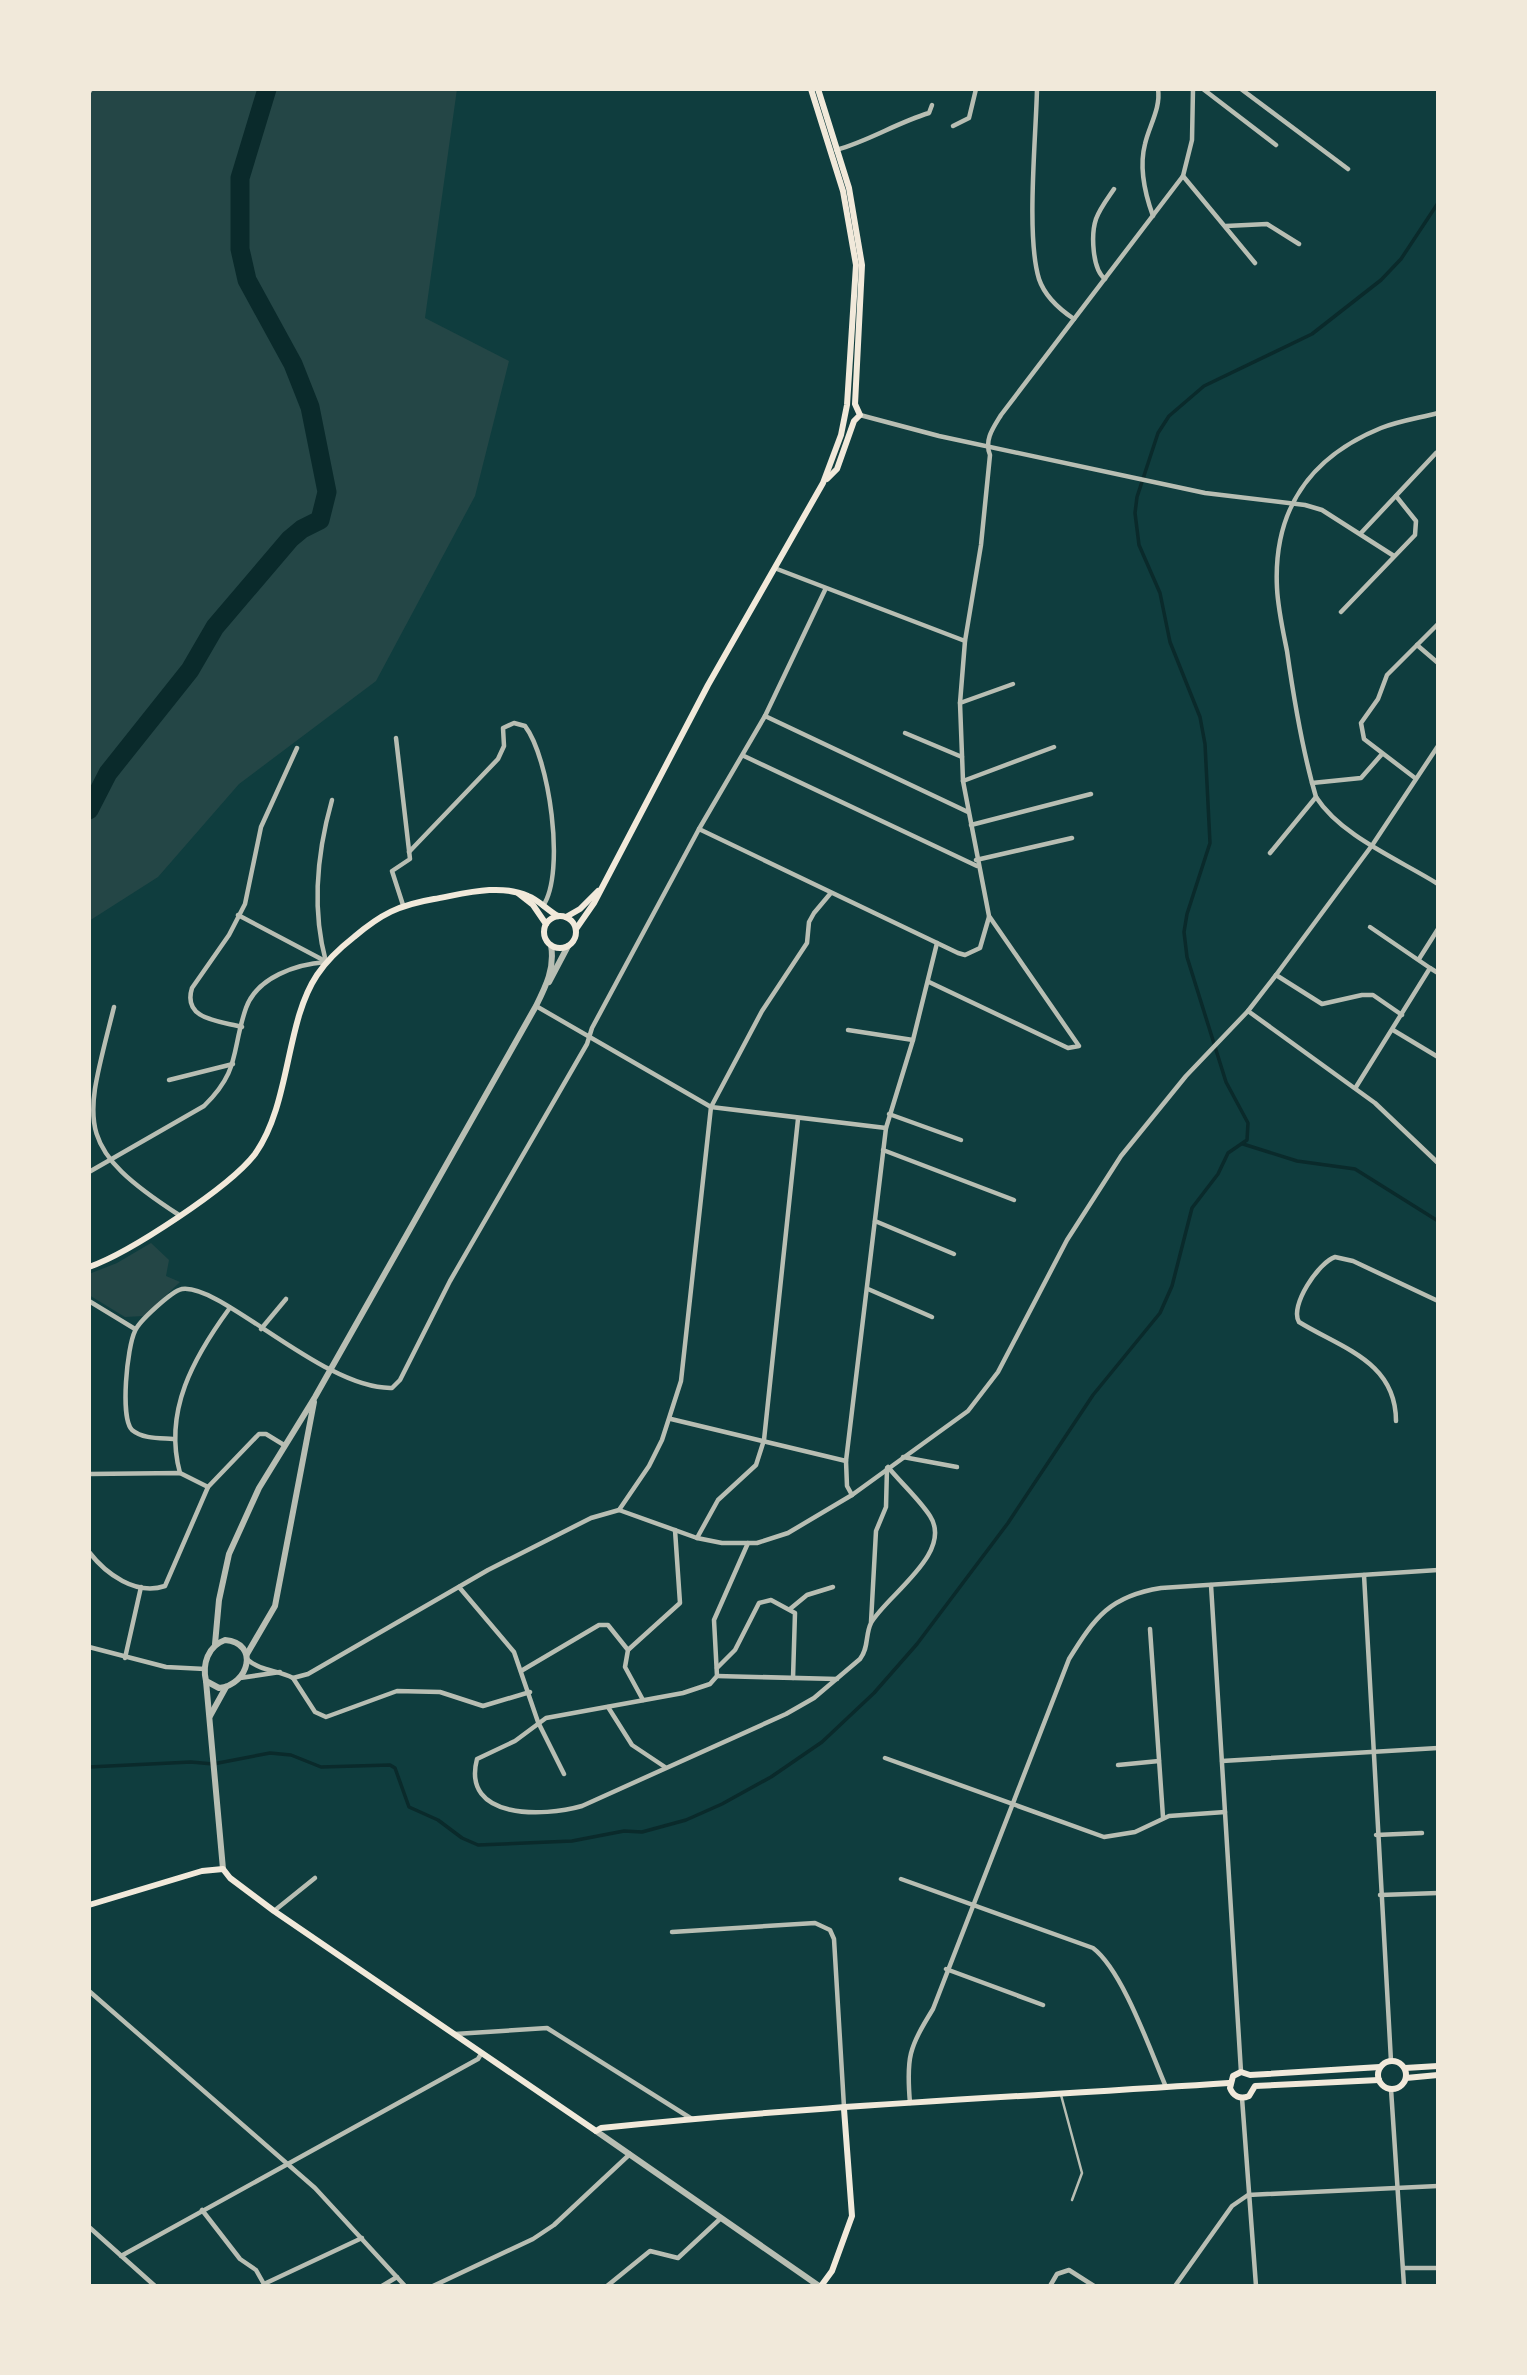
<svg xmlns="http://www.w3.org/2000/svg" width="1527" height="2375" font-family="Lato,sans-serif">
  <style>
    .green { fill: #244646 }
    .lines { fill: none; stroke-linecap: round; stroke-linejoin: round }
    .stream { stroke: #0a2a2b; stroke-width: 3.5 }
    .river { stroke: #0a2a2b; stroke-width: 19 }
    .service { stroke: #b8beb3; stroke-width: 2.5 }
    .minor { stroke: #b8beb3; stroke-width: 4.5 }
    .tertiary { stroke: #b8beb3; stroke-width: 6 }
    .secondary { stroke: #f1e9da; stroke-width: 6 }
  </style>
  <rect width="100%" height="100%" fill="#0f3d3e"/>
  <g class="green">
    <path d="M89,89h368l-32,229 84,43 -34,135 -99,185 -137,103 -81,93 -69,44z"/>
    <path d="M151,1243l18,17 -3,16 14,6 -36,34 -19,1 -36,-22v-21l28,-11z"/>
  </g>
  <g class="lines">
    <g class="stream">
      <path d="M1243,1144l54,17 58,8 83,52"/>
      <path d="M89,1767l102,-5 22,2 57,-11 21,2 30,12 69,-2 5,3 14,39 29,13 24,18 16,7 94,-4 52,-10 18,1 44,-12 36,-16 49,-27 51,-35 52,-49 43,-49 91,-121 85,-128 67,-82 12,-27 20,-78 26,-34 10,-21 19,-13 1,-17 -22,-41 -39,-125 -3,-25 3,-18 23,-71 -5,-99 -5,-27 -30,-75 -10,-49 -21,-48 -4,-32 2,-16 21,-64 11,-17 35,-30 108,-52 69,-54 20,-21 37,-56"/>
    </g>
    <path class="river" d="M89,810l19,-37 82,-103 25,-43 75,-88 12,-10 18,-9 7,-28 -17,-85 -17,-43 -46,-84 -7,-31v-71l27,-89"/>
    <path class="service" d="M1061,2095l21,78 -10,27"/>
    <g class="minor">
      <path d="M1037,89c-1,48 -11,148 2,190 6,18 20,30 35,40"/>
      <path d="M1203,89l73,56"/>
      <path d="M1241,89l107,80"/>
      <path d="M89,92l2,-3"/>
      <path d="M953,126l16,-8 7,-29"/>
      <path d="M836,150c33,-9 60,-27 93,-37l3,-8"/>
      <path d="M1183,176l72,87"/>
      <path d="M1153,216c-8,-22 -14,-49 -8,-72 4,-18 16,-36 13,-55"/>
      <path d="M1226,226l41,-2 32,20"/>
      <path d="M1105,279c-13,-10 -14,-45 -9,-60 4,-11 12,-21 18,-30"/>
      <path d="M1438,413c-19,5 -39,8 -57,15 -71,29 -108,82 -104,160 1,21 6,43 10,63 7,49 15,99 29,146 25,39 82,62 122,87"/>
      <path d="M860,415l79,21 266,57 100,12 17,5 72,46"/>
      <path d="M1361,533l75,-80"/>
      <path d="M777,569l188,72"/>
      <path d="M1341,612l74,-77 1,-14 -20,-25"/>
      <path d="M1417,645l21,18"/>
      <path d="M960,703l53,-19"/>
      <path d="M765,716l203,96"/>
      <path d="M905,733l57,24"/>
      <path d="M396,738l14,121 -18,12 11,34"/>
      <path d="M744,756l233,110"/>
      <path d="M1415,778l-51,-39 -3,-16 17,-24 9,-24 51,-51"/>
      <path d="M963,781l91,-34"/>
      <path d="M1312,783l49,-5 21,-24"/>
      <path d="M971,825l120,-31"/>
      <path d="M699,829l259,124 7,2 15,-7 9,-31"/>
      <path d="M409,852l89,-93 6,-13 -1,-18 11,-5 11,3c24,31 41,146 18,180"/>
      <path d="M1270,853l46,-56"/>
      <path d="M976,860l96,-22"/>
      <path d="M238,915l87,46"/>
      <path d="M1370,927l60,41"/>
      <path d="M1419,959l19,-30"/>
      <path d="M326,962c-15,-55 -9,-109 6,-162"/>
      <path d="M1276,975l46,29 40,-9h11l29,20"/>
      <path d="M929,982l139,66 11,-2 -90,-130 -26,-135 -3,-78 5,-62 16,-96 9,-90c-6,-15 3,-27 11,-40l182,-239 9,-36 1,-51"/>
      <path d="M536,1006l175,101 175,21"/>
      <path d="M114,1007c-29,116 -43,138 65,208"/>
      <path d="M1248,1011l127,92 63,60"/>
      <path d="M242,1027c-22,-6 -60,-7 -50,-39l37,-53 16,-31 16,-77 36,-79"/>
      <path d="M848,1030l65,10"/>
      <path d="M1393,1030l45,27"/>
      <path d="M169,1080l64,-16"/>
      <path d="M1356,1087l74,-119 8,5"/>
      <path d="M889,1114l72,26"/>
      <path d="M883,1150l131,50"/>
      <path d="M89,1172l115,-66c37,-36 27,-55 42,-98 11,-31 51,-44 80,-46"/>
      <path d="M875,1221l79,33"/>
      <path d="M868,1289l64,28"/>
      <path d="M89,1301l46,28"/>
      <path d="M261,1329l25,-30"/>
      <path d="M671,1419l175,42"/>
      <path d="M1396,1421c0,-60 -55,-73 -97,-99 -10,-16 20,-60 36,-65l18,4 85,40"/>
      <path d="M173,1439c-14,-1 -30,0 -41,-9 -12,-12 -5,-83 3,-99 4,-10 37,-40 47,-42 39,-6 142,101 210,99l8,-8 50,-99 137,-237 5,-16 107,-199 66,-113 60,-126"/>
      <path d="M903,1457l54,10"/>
      <path d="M180,1473c-17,-62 14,-116 49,-164"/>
      <path d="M89,1474l91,-1 28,14"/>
      <path d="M852,1495l-5,-9 -1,-25 40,-333 27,-88 24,-97"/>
      <path d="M619,1510l30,-44 13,-26 19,-59 30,-274 51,-96 45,-68 2,-21 5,-9 16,-19"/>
      <path d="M697,1538l21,-38 38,-35 8,-25 34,-321"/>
      <path d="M748,1543l-34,77 3,56 -7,8 -27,9 -137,25 -31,23 -38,18c-16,61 67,58 105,47l204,-92 28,-16 46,-39c9,-11 5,-24 11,-36 16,-28 83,-70 59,-107 -11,-17 -29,-33 -42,-49"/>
      <path d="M89,1552c17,22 47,44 76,34l43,-99 51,-53h7l18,11"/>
      <path d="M1364,1575l27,486"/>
      <path d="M1211,1585l30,487"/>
      <path d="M459,1587l55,65 24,70 26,52"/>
      <path d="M790,1609l17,-14 26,-8"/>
      <path d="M871,1622l5,-91 10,-24 1,-39"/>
      <path d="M1150,1629l13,188"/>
      <path d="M89,1647l77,20 39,2"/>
      <path d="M628,1650l52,-47 -5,-73"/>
      <path d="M125,1658l16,-71"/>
      <path d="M248,1660c13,11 30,10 45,18l15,-4 180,-104 103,-52 28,-8 78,28 25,5h35l31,-10 64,-38 116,-84 30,-39 69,-132 54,-84 65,-80 62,-65 28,-36 97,-131 65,-98"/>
      <path d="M717,1668l18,-18 24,-47 12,-3 24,13 -2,65"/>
      <path d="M521,1671l78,-46h9l20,25 -3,17 18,33"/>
      <path d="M717,1676l120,3"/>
      <path d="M240,1678l40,-6"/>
      <path d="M293,1678l22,34 11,5 71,-26 43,1 43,14 47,-14"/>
      <path d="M608,1707l24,38 33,22"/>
      <path d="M885,1758l219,79 31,-5 34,-16 56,-4"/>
      <path d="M1222,1761l216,-13"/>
      <path d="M1118,1765l41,-4"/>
      <path d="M1376,1835l46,-2"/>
      <path d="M901,1879l192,69c30,23 57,102 73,139"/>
      <path d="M1380,1895l58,-2"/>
      <path d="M274,1911l41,-33"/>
      <path d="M672,1932l143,-9 15,7 4,9 10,168"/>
      <path d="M946,1969l97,36"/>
      <path d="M89,1991l226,197 90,98"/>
      <path d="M455,2034l92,-6 145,91"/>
      <path d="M1391,2089l13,197"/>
      <path d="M1242,2098l14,188"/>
      <path d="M910,2103c-4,-46 -1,-55 23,-94l136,-350c26,-42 41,-63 92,-71l277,-18"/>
      <path d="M202,2210l38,49 16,11 9,16"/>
      <path d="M89,2227l66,59"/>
      <path d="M121,2256l357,-197 3,-5"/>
      <path d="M1404,2268h34"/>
      <path d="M264,2284l98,-46"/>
      <path d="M382,2286l15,-9"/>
      <path d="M433,2286l100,-47 21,-14 76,-71"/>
      <path d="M607,2286l43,-35 28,7 43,-40"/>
      <path d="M1050,2286l7,-12 12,-4 25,16"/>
      <path d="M1175,2286l57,-80 16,-11 190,-9"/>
    </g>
    <g class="tertiary">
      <path d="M549,982l19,-36"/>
      <path d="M225,1640c35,3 24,45 -6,48l-13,-7c-4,-17 2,-35 19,-41z"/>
      <path d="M215,1644l4,-44 10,-46 30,-66 56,-91 221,-391c10,-20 19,-38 15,-61"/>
      <path d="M247,1654l28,-48 39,-204"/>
      <path d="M206,1681l17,188"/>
      <path d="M210,1716l16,-29"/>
      <path d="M596,2131l223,155"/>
    </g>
    <g class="secondary">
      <path d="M818,89l31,99 13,77 -7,139 5,11 -6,6 -17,48 -10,10"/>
      <path d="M519,894l14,11 13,19"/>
      <circle cx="560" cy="932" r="16"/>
      <path d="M566,917l14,-8 18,-18"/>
      <path d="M576,929l18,-26 114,-218 115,-202 18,-48 6,-30 9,-140 -13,-74 -32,-102"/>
      <path d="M89,1267c40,-14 141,-80 166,-113 36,-51 30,-131 62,-179 10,-15 23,-27 37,-38 27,-23 45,-32 80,-38 29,-5 65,-16 94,-3 11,4 19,14 30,20"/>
      <path d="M89,1905l113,-34 21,-2 7,9 44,33 322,220 5,-3c209,-22 419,-31 628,-45"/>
      <circle cx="1392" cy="2075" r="14"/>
      <path d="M1405,2068l33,-2"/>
      <path d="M1406,2078l32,-3"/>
      <path d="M1379,2080l-124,6 -6,10c-9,4 -16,0 -19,-8l3,-12 8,-4 9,3 130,-8"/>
      <path d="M821,2286l11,-15 20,-55 -8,-107"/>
    </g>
  </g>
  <rect width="1527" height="2375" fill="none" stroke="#f1e9da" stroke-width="182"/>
</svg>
